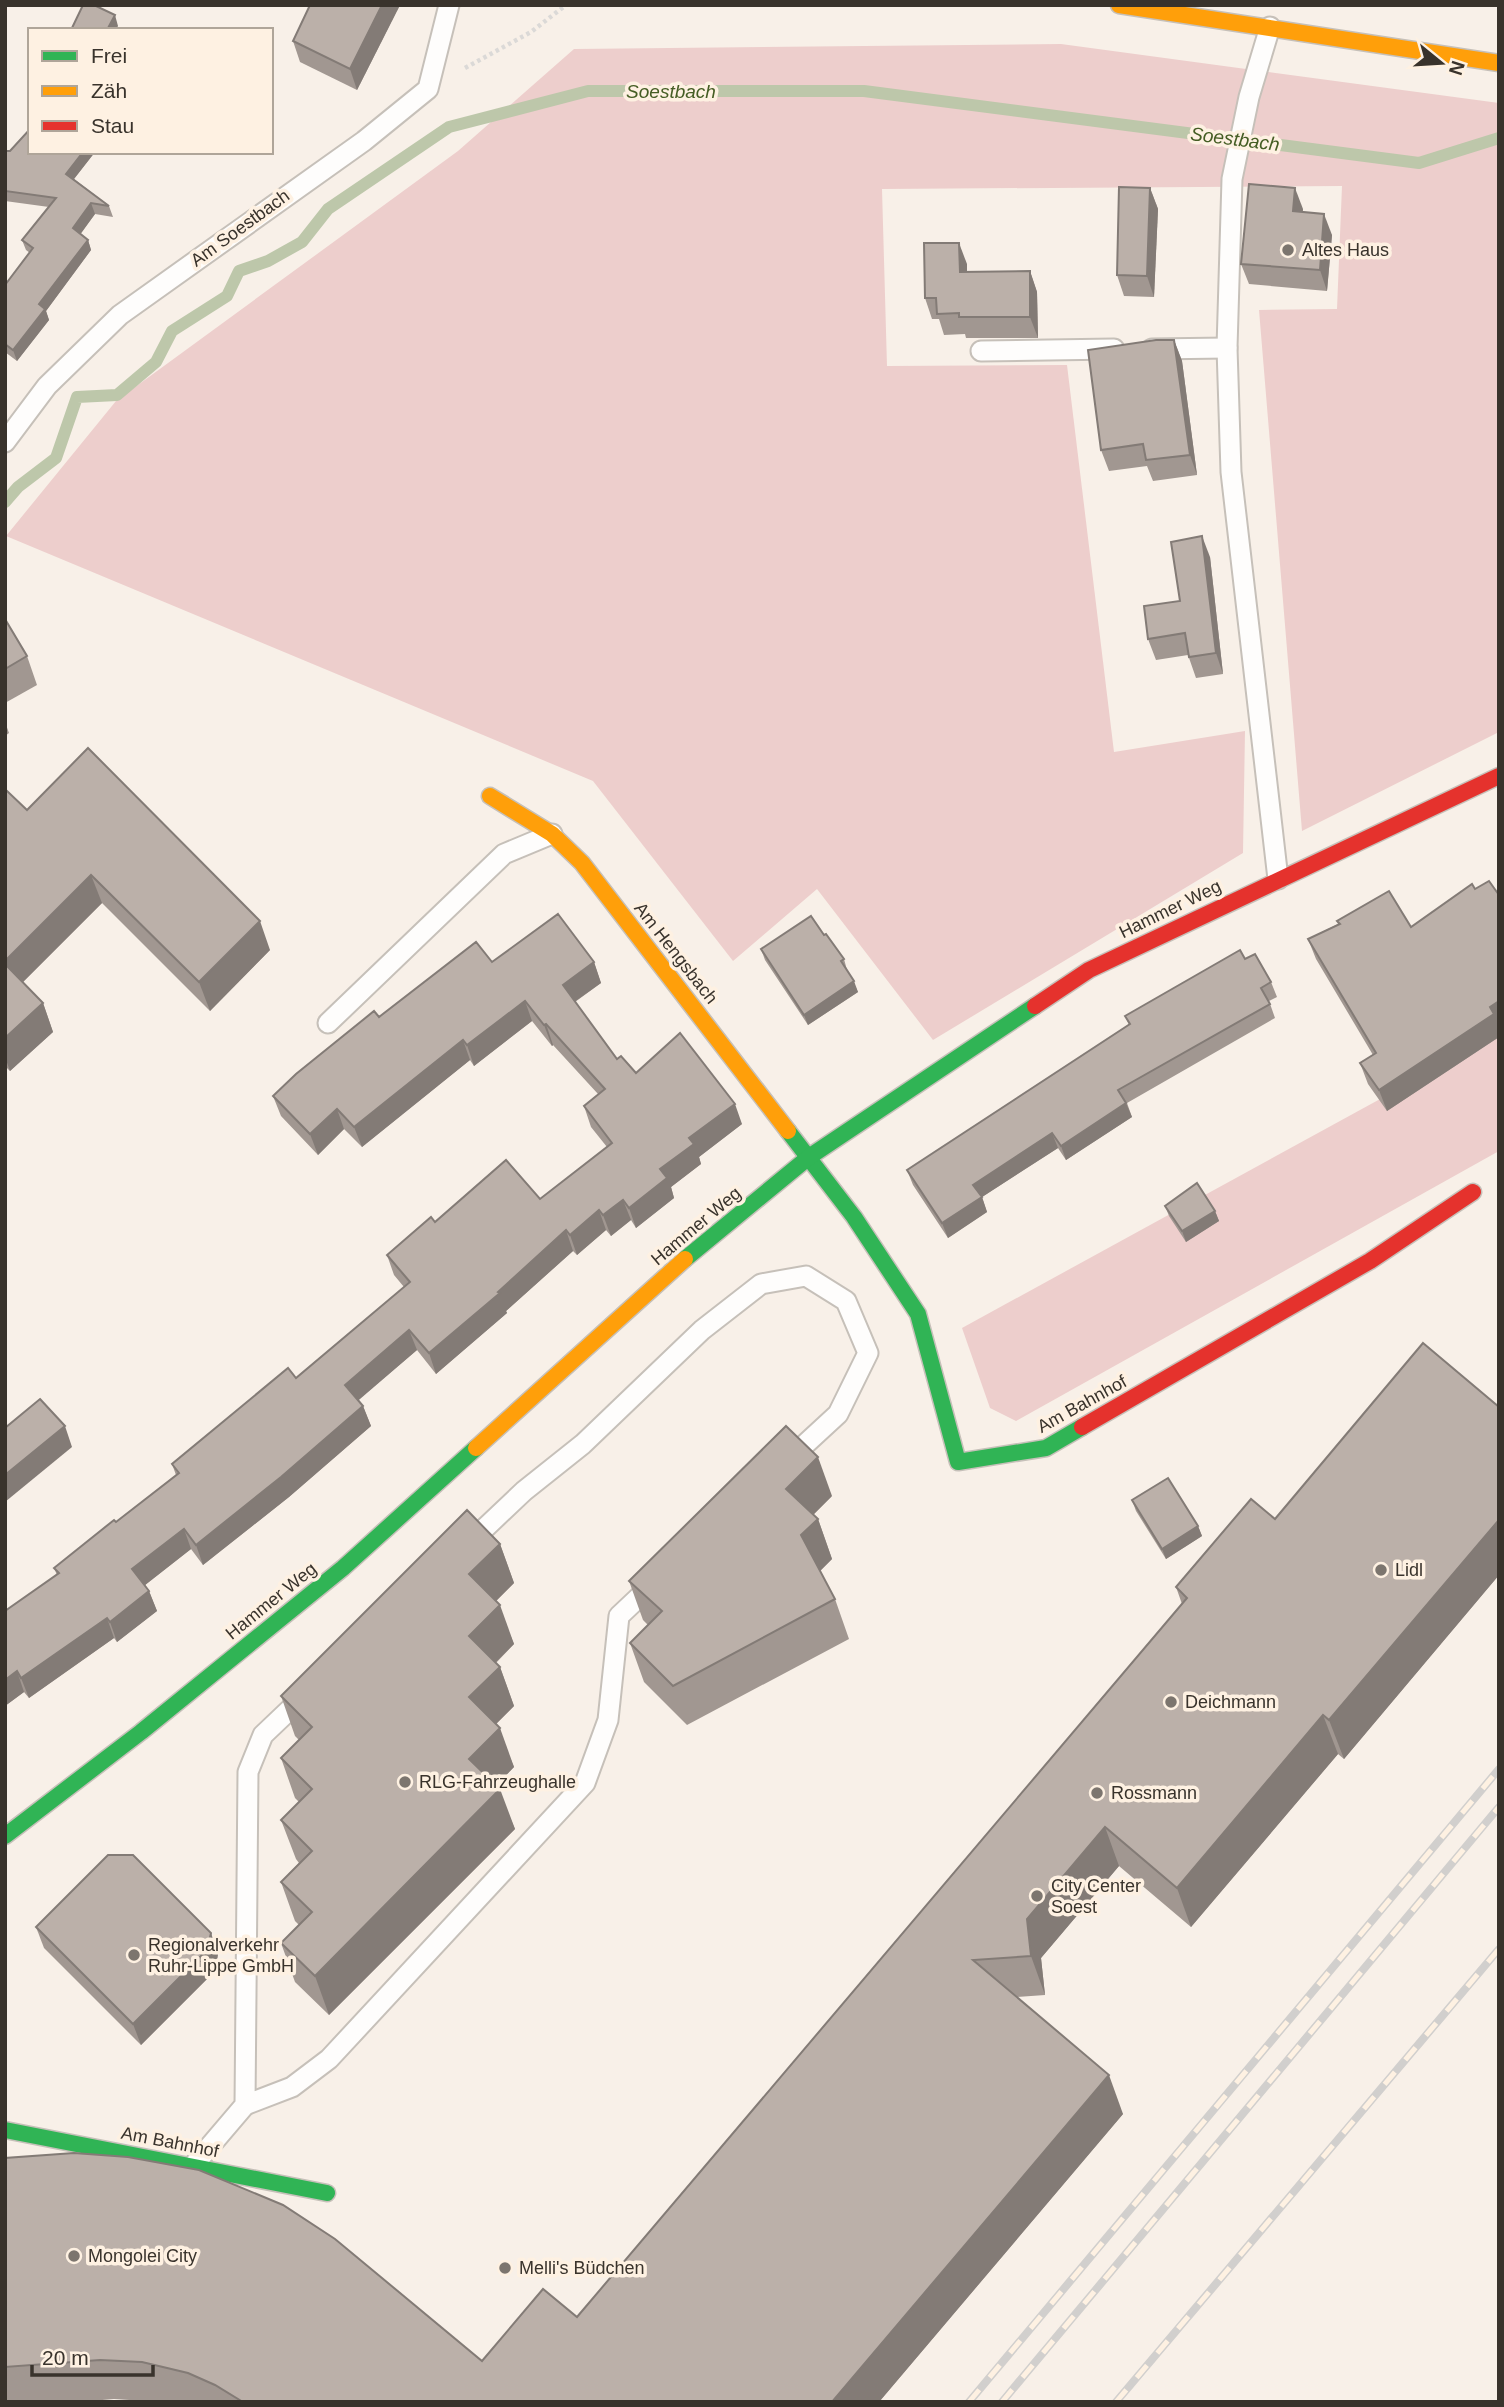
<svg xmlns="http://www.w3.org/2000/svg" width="1504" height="2407" font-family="Arial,sans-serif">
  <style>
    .forest { fill: #edcecc }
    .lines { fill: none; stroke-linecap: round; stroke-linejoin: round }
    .stream { stroke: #bdc7aa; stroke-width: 12 }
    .lane-casing { stroke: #c6c0b9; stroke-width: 23 }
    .fast-casing { stroke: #c6c0b9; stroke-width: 19 }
    .slow-casing { stroke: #c6c0b9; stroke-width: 19 }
    .jam-casing { stroke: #c6c0b9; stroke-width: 19 }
    .path { stroke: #dbd9d7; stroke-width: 4.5; stroke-dasharray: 3.5 3.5; stroke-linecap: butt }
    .lane { stroke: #fefdfc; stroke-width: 19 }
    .fast { stroke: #30b455; stroke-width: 16 }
    .slow { stroke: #ff9f0a; stroke-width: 16 }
    .jam { stroke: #e5322d; stroke-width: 16 }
    .rail-casing { stroke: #d1cfcd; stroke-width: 8 }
    .rail { stroke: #fef1e2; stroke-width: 5; stroke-dasharray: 16; stroke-linecap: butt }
    .wall { fill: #a19791 }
    .shaded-wall { fill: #837b76 }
    .building { fill: #bbb0a9; stroke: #837b76; stroke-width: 2 }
    .poi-dot { fill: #7c756e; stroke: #fef1e2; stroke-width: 2.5 }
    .labels { text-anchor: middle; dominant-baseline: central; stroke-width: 7; stroke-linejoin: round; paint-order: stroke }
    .street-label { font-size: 18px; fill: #39332c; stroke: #fef1e2 }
    .poi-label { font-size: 18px; fill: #39332c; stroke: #fef1e2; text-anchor: start }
    .water-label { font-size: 19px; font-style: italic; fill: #455d24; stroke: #fef1e2 }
  </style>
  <rect width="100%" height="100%" fill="#f8f0e8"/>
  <g class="forest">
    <path d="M1061,44l438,59v629l-197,99 -43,-521 78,-1 5,-123 -460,3 5,177 180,-1 47,387 131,-21 -2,122 -310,187 -116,-151 -84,72 -140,-180 -587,-245 110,-135 342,-250 116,-102z"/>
    <path d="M1499,1034v117l-483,270 -26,-13 -28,-80z"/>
  </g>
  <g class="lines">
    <path class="stream" d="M5,502l13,-15 38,-29 21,-61 40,-2 39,-33 16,-31 55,-35 12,-25 29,-10 34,-19 26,-33 121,-82 139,-36h276l555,72 80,-25"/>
    <defs>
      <g id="lane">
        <path d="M1270,27l-21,70 -17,82 -5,169 4,124 47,407"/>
        <path d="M1152,349l75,-1"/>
        <path d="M981,351l133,-2"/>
        <path d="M5,442l42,-56 73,-71 244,-174 64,-52 21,-84"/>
        <path d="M328,1023l176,-169 48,-20"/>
        <path d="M467,1545l57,-54 59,-47 119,-114 59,-46 45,-8 40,25 22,52 -30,61 -51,47"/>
        <path d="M245,2105l47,-18 37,-28 256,-276 23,-63 11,-104 35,-33"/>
        <path d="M193,2166l52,-61 3,-333 15,-37 41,-39"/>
      </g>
      <g id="fast">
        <path d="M788,1131l66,86 64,97 40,148 88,-14 36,-21"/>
        <path d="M685,1259l124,-102 226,-151"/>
        <path d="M5,1836l136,-104 202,-164 133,-120"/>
        <path d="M5,2130l322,63"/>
      </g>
      <g id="slow">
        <path d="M1119,5l380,58"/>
        <path d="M490,796l62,38 30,29 206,268"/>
        <path d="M476,1448l209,-189"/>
      </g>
      <g id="jam">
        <path d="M1035,1006l54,-36 410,-194"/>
        <path d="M1082,1427l288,-166 103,-69"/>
      </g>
    </defs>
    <use href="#lane" class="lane-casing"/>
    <use href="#fast" class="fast-casing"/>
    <use href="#slow" class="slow-casing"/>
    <use href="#jam" class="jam-casing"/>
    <path class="path" d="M465,68l66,-36 35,-27"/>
    <use href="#lane" class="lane"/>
    <use href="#fast" class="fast"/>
    <use href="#slow" class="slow"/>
    <use href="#jam" class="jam"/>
    <defs>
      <g id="rail">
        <path d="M969,2402l530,-633"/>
        <path d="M1002,2402l497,-595"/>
        <path d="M1116,2402l383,-453"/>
      </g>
    </defs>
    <use href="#rail" class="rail-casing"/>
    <use href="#rail" class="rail"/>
  </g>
  <g class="wall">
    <path d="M400,5l-43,85 -57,-28 -7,-21z"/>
    <path d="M5,151l25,1h65l-21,27 35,27 4,11 -18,-3 -15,20 8,6 3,10 -45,61 3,9 -32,41 -12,-9v-67l25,-32 -4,-3 -4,-10 27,-33 -44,-6z"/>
    <path d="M1150,188l8,21 -4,88 -30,-1 -7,-21z"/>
    <path d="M1303,209l-1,3 30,23 -5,56 -78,-7 -8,-20z"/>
    <path d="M967,264v8l63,-1 7,21 1,46h-72l-1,-4 -21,1 -5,-16h-7l-7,-21z"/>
    <path d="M1174,340l8,21 15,114 -44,6 -6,-15 -38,5 -8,-21z"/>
    <path d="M1210,557l13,117 -27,4 -8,-23 -32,5 -8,-21 32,-38z"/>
    <path d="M5,619l22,37 10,29 -32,18z"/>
    <path d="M5,722l4,11 -4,3z"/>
    <path d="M5,789l22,21 243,140 -60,61 -108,-108 -79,79 20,21 10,29 -43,39 -5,-5z"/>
    <path d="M1475,889l24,6v142l-112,74 -19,-27 -8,-21 13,-8 -57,-96 -8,-20 30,-15 -1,-3 74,6z"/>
    <path d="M824,935l20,24 3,11 11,22 -50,33 -43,-65 -4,-11z"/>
    <path d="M1245,959l26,23 6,15 -8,4 6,17 -148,85 5,14 -66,43 -8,-12 -76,49 5,15 -39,26 -35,-53 -6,-15 222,-145 -4,-9z"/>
    <path d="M492,962h102l7,21 -26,19 42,57 19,14 106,51 -43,33 2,7 -30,23 3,11 -38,30 -5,-8 -20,16 -5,-6 -29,25 -4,-4 -67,60 1,2 -71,61 -19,-24 -59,50 5,6 8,20 -82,71 -86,68 -12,-16 -46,36 4,6 8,20 -40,31 -3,-4 -85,60 -5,-6 -19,14v-95l52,-36 -3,-7 62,-46 60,-47 -4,-11 124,-86 108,-91 -10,-12 -7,-20 48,-33 105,-23 67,-52 -16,-20 -7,-21 14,-12 -45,-49 -1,1 -20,-25 -58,45 -4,-6 -108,87 -18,-18 -26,26 -37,-39 -8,-20 106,-79z"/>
    <path d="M1165,1206l50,5 4,10 -33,21 -17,-26z"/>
    <path d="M1499,1407v168l-155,184 -6,-5 -147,173 -72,-61 -78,92 4,37 -28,2 106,117 -244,288h-719l-46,-3 -35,3h-74v-244l477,203 95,-44 605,-713 -6,-17 99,-68z"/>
    <path d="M832,1496l-19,19 5,4 14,40 -12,12 15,28 14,40 -162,86 -43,-43 -14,-39 18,-18 -5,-5 -14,-39z"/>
    <path d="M1132,1500l66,26 4,10 -36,23 -30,-48z"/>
    <path d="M500,1544l14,39 -18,18 18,43 -18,19 4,4 14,39 -18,18 18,43 -18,18 19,44 -186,186 -34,-33 -14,-39 18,-18 -4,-4 -14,-39 18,-19 -3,-4 -15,-39 18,-18 -4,-4 -14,-40 18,-18 -4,-4 -14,-40z"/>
    <path d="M36,1927l182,27 -3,17 -74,74 -97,-97z"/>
  </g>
  <g class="shaded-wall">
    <path d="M382,5h18l-43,85 -7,-21z"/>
    <path d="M115,15l3,11 -2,4h-9z"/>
    <path d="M83,152h12l-25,32 -4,-10z"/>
    <path d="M1150,188l8,21 -4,88 -7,-21z"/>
    <path d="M1295,188l8,21 -2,23 -8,-21z"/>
    <path d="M91,203l4,11 -18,25 -4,-11z"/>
    <path d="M1324,214l8,21 -5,56 -7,-21z"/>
    <path d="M88,240l3,10 -45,61 3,9 -32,41 -4,-11 26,-46z"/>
    <path d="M959,243l8,21v29l-7,-21z"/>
    <path d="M1030,271l7,21 1,46 -8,-21z"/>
    <path d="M1174,340l8,21 15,114 -7,-20z"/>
    <path d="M1202,536l8,21 13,117 -7,-21z"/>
    <path d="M91,875l11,28 -88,88 -9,-24v-6z"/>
    <path d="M260,921l10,29 -60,61 -11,-29z"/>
    <path d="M594,962l7,21 -31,22 -7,-20z"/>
    <path d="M854,981l4,11 -50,33 -4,-10z"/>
    <path d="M525,1001l7,20 -58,45 -7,-21z"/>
    <path d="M1499,1001v36l-112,74 -8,-21z"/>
    <path d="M43,1003l10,29 -43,39 -5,-14v-19z"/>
    <path d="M546,1024l7,21 -1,1 -8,-21z"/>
    <path d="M463,1040l7,20 -108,87 -8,-20z"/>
    <path d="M1126,1103l6,14 -66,43 -5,-14z"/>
    <path d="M735,1104l7,20 -43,33 2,7 -30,23 3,11 -38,30 -7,-20 31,-39 29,-31z"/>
    <path d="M337,1109l7,20 -26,26 -8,-21z"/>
    <path d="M1052,1133l6,15 -79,51 -6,-14z"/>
    <path d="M982,1197l5,15 -39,26 -6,-15z"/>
    <path d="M623,1200l8,20 -20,16 -8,-21z"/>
    <path d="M599,1210l7,20 -29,25 -7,-20z"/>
    <path d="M1215,1211l4,10 -33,21 -4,-11z"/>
    <path d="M566,1230l7,21 -67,60 1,2 -71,61 -7,-21z"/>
    <path d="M409,1330l8,20 -64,55 -8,-20z"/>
    <path d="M363,1406l8,20 -82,71 -86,68 -7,-20z"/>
    <path d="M65,1426l7,21 -67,55v-27z"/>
    <path d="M818,1457l14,39 -32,32 -14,-39z"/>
    <path d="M818,1519l14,40 -16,16 -15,-40z"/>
    <path d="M1498,1521l1,2v52l-155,184 -15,-39z"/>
    <path d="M1198,1526l4,10 -36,23 -4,-10z"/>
    <path d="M184,1529l7,20 -51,40 -8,-20z"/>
    <path d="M500,1544l14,39 -31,31 -14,-40z"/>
    <path d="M149,1591l8,20 -40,31 -7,-20z"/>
    <path d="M500,1605l14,39 -31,31 -14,-39z"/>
    <path d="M107,1618l7,20 -85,60 -8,-20z"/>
    <path d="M500,1667l14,39 -31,31 -14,-40z"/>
    <path d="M17,1671l7,21 -19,14v-26z"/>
    <path d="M1323,1715l15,39 -147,173 -14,-39z"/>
    <path d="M500,1728l14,39 -30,31 -15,-39z"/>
    <path d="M500,1789l15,40 -186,186 -14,-39z"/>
    <path d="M1105,1827l14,39 -78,92 4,37 -14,-39 -4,-37z"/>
    <path d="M211,1933l7,21 -3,17 -74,74 -8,-21z"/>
    <path d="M1109,2075l14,39 -244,288h-47z"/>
  </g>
  <g class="building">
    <path d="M83,5h11l21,10 -8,15h-36z"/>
    <path d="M310,5h72l-32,64 -57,-28z"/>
    <path d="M30,129v23h53l-17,22 43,32 -18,-3 -18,25 15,12 -49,64 6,5 -32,41 -8,-6v-59l28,-37 -11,-8 34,-42 -51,-7v-40h5z"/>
    <path d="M1249,184l46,4 -2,23 31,3 -4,56 -79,-6z"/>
    <path d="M1119,187l31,1 -3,88 -30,-1z"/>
    <path d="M924,243h35l1,29 70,-1v46h-71v-4l-22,1 -1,-16h-11z"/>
    <path d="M1156,340h18l16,115 -44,5 -3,-16 -42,6 -13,-100z"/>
    <path d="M1202,536l14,117 -27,4 -4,-24 -37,6 -4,-33 36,-5 -9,-59z"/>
    <path d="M5,619l22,37 -22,13z"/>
    <path d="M88,748l172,173 -61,61 -108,-107 -86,86v-172l22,21z"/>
    <path d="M1489,881l10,14v106l-9,6 4,7 -115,76 -19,-27 16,-10 -68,-114 32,-15 -3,-3 52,-30 22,36 61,-43 3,5z"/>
    <path d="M558,914l36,48 -31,23 54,74 4,-3 15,17 44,-40 55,71 -46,34 5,6 -34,25 7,9 -38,30 -6,-8 -20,15 -4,-5 -29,25 -4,-5 -68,62 2,1 -71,60 -20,-23 -64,55 18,21 -82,71 -85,68 -12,-16 -52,40 17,22 -39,31 -3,-4 -86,60 -4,-7 -12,9v-69l54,-38 -5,-5 60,-48 2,2 63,-49 -7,-9 116,-96 8,10 114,-96 -23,-27 44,-38 4,5 71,-62 34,39 72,-56 -28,-37 21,-17 -59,-65 -2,1 -19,-24 -58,44 -4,-5 -109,87 -17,-18 -27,25 -37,-38 23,-22 78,-63 5,6 97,-75 16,20z"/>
    <path d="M811,916l13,19 2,-1 18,25 -3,2 13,20 -50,34 -43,-66z"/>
    <path d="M1240,950l5,9 10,-5 16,28 -10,6 9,16 -152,86 8,13 -65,43 -9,-13 -79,52 9,12 -40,26 -35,-53 223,-146 -5,-8z"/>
    <path d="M5,964l38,39 -38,35z"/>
    <path d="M1197,1183l18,28 -33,20 -17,-25z"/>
    <path d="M1423,1343l76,64v115l-1,-1 -169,199 -6,-5 -146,173 -72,-61 -78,92 4,37 -58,4 136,115 -277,327h-589l-28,-17 -27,-12 -46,-11 -42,-2 -95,7v-209l69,-5 54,4 71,13 84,35 52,34 147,122 61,-72 34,28 610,-719 -11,-11 75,-88 24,20z"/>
    <path d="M40,1399l25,27 -60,49v-47z"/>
    <path d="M786,1426l32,31 -32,32 32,30 -17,16 34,64 -162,87 -43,-43 32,-32 -33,-30z"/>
    <path d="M1168,1478l30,48 -36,23 -30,-49z"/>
    <path d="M467,1510l33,34 -31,30 31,31 -31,31 31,31 -31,30 31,31 -31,31 31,30 -185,187 -34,-33 31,-31 -31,-30 31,-31 -31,-31 31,-31 -31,-31 31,-31 -31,-31z"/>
    <path d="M108,1855h25l78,78 -4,17 -74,74 -97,-97z"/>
  </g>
  <g class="poi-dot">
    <circle cx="1288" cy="250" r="7"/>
    <circle cx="1381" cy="1570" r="7"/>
    <circle cx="1171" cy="1702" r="7"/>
    <circle cx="405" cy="1782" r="7"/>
    <circle cx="1097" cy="1793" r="7"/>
    <circle cx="1037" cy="1896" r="7"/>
    <circle cx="134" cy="1955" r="7"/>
    <circle cx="74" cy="2256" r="7"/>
    <circle cx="505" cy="2268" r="7"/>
  </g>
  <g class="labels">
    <g class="street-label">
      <text transform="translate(240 228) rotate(-36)">Am Soestbach</text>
      <text transform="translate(1170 909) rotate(-26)">Hammer Weg</text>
      <text transform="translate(676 953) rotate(52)">Am Hengsbach</text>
      <text transform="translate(696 1226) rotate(-40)">Hammer Weg</text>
      <text transform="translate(1082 1404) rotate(-29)">Am Bahnhof</text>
      <text transform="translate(271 1601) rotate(-39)">Hammer Weg</text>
      <text transform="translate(170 2142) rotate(11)">Am Bahnhof</text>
    </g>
    <g class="poi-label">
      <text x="1302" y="250">Altes Haus</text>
      <text x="1395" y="1570">Lidl</text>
      <text x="1185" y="1702">Deichmann</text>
      <text x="419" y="1782">RLG-Fahrzeughalle</text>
      <text x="1111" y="1793">Rossmann</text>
      <text x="1051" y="1886">City Center<tspan x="1051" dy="21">Soest</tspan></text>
      <text x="148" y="1945">Regionalverkehr<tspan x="148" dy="21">Ruhr-Lippe GmbH</tspan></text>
      <text x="88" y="2256">Mongolei City</text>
      <text x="519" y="2268">Melli's Büdchen</text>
    </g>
    <g class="water-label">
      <text x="671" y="91">Soestbach</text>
      <text transform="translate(1235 139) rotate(7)">Soestbach</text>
    </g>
  </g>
  <rect width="1504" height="2407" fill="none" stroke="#39332c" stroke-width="14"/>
  <rect x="28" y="28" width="245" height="126" fill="#fef1e2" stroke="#afa599" stroke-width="2"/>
  <rect x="42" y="51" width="35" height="10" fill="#30b455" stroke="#afa599" stroke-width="2"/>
  <text x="91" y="63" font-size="21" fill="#39332c">Frei</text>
  <rect x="42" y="86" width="35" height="10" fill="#ff9f0a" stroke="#afa599" stroke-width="2"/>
  <text x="91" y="98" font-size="21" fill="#39332c">Zäh</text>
  <rect x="42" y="121" width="35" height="10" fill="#e5322d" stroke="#afa599" stroke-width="2"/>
  <text x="91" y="133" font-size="21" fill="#39332c">Stau</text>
  <g transform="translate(1441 63) rotate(108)" stroke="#fef1e2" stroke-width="5" paint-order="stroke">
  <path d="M0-5L12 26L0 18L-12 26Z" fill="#39332c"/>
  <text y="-10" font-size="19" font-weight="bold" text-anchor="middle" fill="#39332c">N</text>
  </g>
  <path d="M32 2365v10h121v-10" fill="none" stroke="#39332c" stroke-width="3.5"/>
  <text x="42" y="2365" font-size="21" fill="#39332c" stroke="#fef1e2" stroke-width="5" paint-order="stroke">20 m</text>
</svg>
